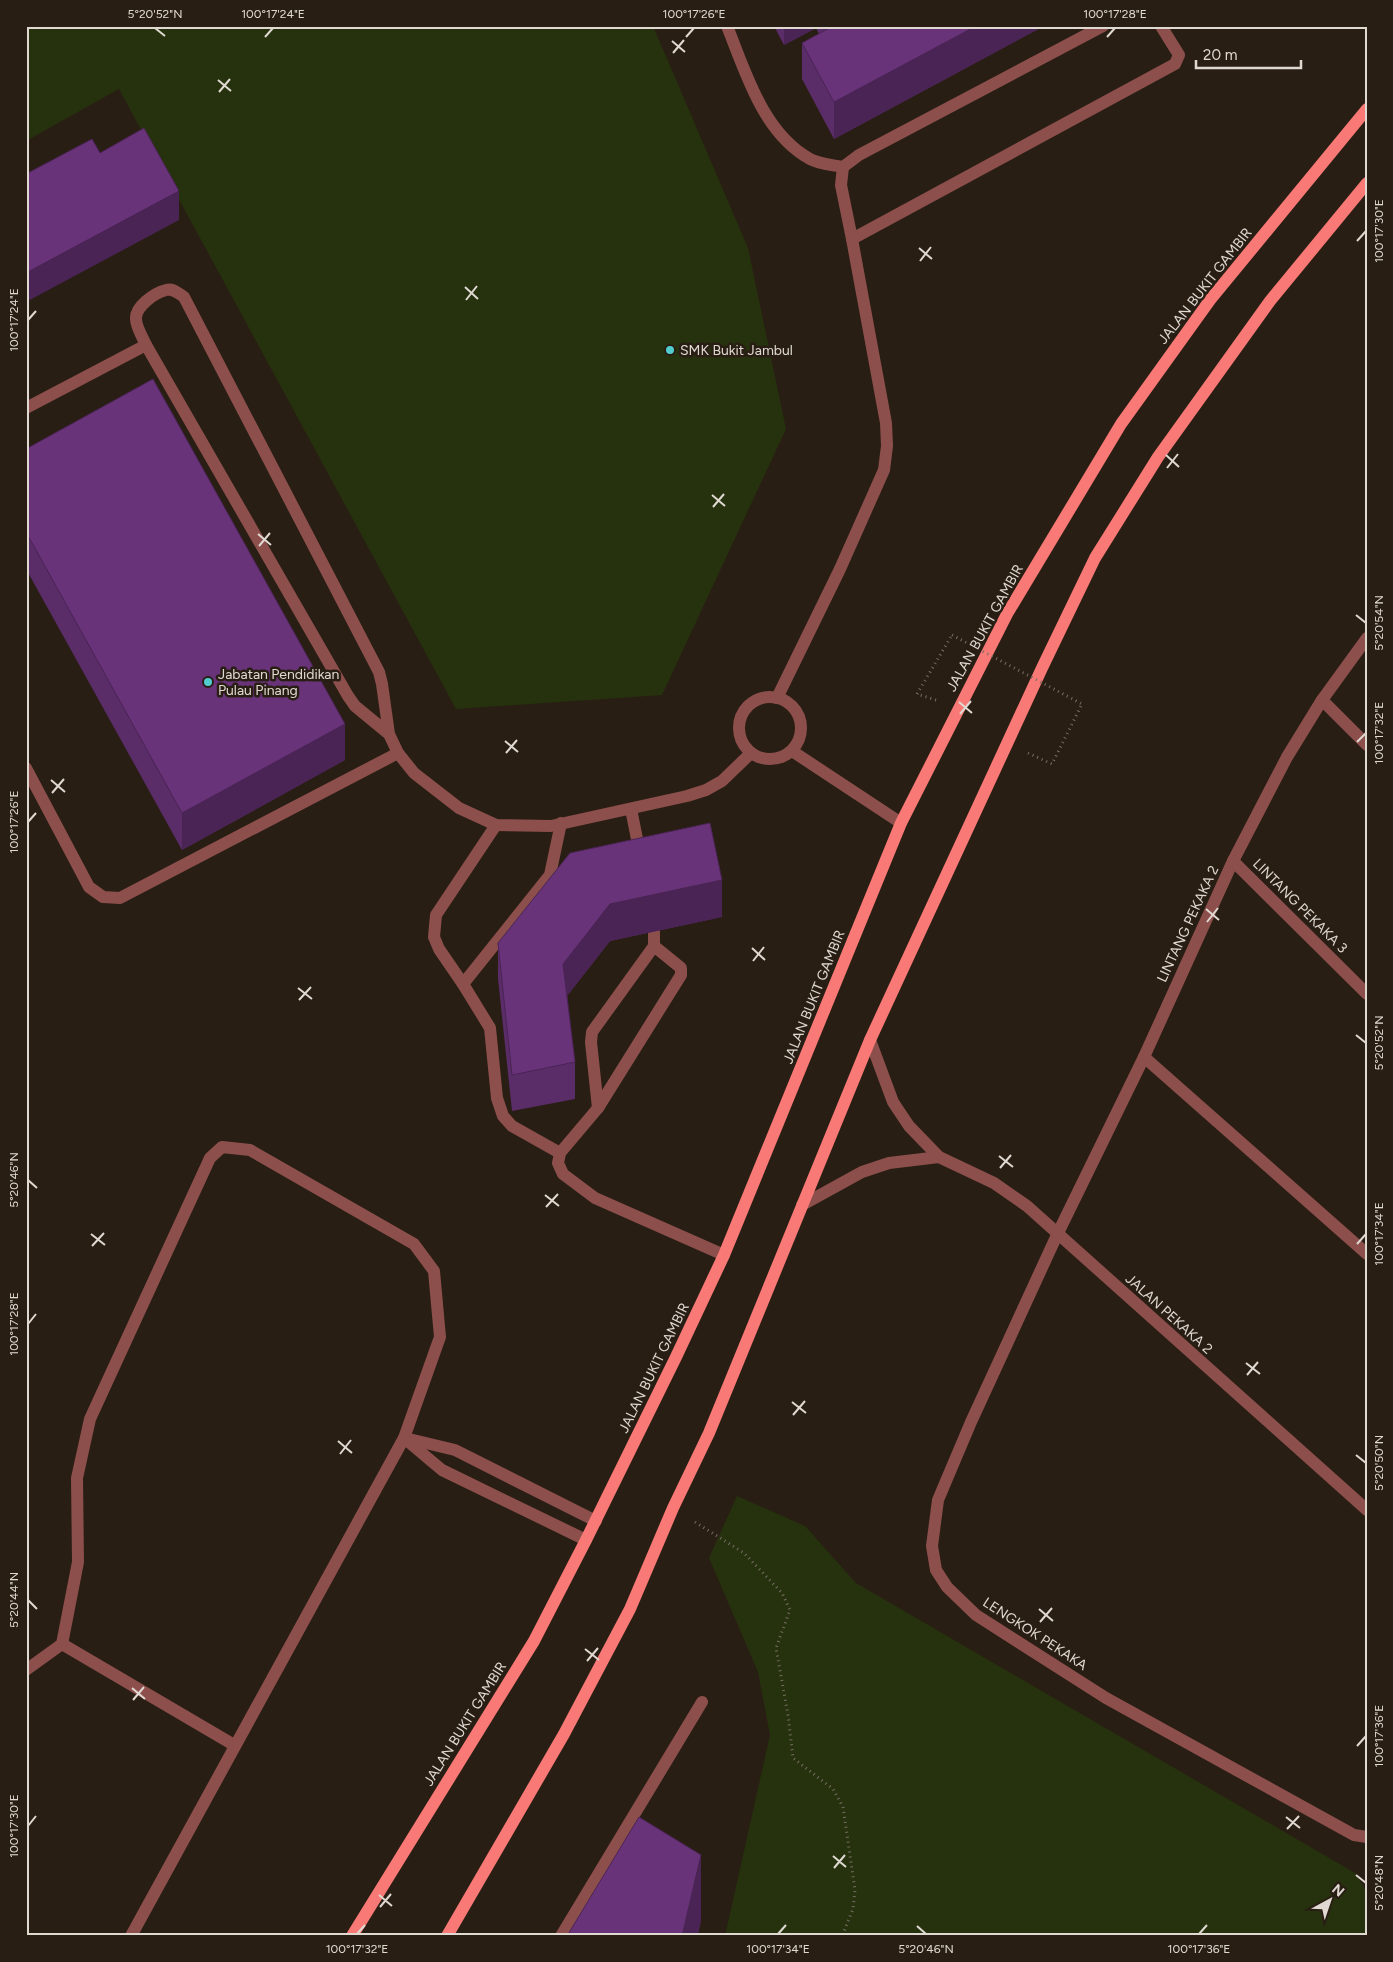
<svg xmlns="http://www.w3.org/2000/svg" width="1393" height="1962" font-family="Figtree,sans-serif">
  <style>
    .green { fill: #26320e }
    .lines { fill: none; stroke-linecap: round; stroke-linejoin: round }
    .path { stroke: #766d64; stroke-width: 3; stroke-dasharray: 1 4; stroke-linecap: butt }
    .lane { stroke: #8c4f4c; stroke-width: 12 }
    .street { stroke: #8c4f4c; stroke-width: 12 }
    .primary { stroke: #f87975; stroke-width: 12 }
    .path-bridge { stroke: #766d64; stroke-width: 3; stroke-dasharray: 1 4; stroke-linecap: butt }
    .wall { fill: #5a2c68 }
    .shaded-wall { fill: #4a2455 }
    .building { fill: #693379; stroke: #4a2455 }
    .ticks { fill: none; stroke: #e0d9d2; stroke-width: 2 }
    .poi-dot { fill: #52cdcf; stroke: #291e14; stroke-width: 2 }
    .labels { text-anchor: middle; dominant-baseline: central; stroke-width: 5; stroke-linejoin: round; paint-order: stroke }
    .street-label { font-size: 14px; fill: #e0d9d2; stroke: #291e14 }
    .poi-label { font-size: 14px; fill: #e0d9d2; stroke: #291e14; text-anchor: start }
    .neatline { fill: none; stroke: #e0d9d2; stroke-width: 2 }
    .ticks-label { font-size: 12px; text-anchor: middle; fill: #e0d9d2 }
  </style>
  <rect width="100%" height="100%" fill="#291e14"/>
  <g class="green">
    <path d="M26,26h627l95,222 38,181 -124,266 -206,14 -337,-620 -93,52z"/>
    <path d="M737,1496l68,30 51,57 499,290 12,19v44h-642l45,-201 -12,-63 -49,-114z"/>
  </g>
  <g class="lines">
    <g class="path">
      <path d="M936,700l-19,-6 35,-59"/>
      <path d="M1028,753l24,11 30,-60"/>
      <path d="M695,1522l49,31 38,40 8,17 -14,38 12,67 5,43 40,31 10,18 12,83 -2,19 -11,27"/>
    </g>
    <g class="lane">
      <path d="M727,26c19,47 36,107 83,133 9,5 23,6 33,8"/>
      <path d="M852,239l-11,-54 2,-18 16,-12 244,-129"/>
      <path d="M26,408l120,-63"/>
      <path d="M777,698l63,-129 44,-99 3,-24 -1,-23 -34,-184 323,-175 4,-9 -18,-29"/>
      <path d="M1322,700l45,45"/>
      <path d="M389,734l-34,-28 -7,-10 -202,-351c-3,-7 -10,-18 -10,-26 -1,-12 18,-26 30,-29 7,-2 12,3 18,7l195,375 3,12 7,50 9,19 16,20 45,35 37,17 55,1 136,-30 19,-6 16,-9 29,-28"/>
      <path d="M26,768l63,119 14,10 17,1 278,-145"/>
      <path d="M631,809l9,45"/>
      <path d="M654,946l27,22v7l-83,133 -38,45 -2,10 5,11 32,24 129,57"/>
      <path d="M463,984l-24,-35 -5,-12 2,-22 60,-90"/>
      <path d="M1144,1057l223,197"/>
      <path d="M598,1108l-7,-66 1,-10 62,-86v-14"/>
      <path d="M560,1153l-48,-27 -9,-10 -6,-18 -7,-70 -27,-44 87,-109 11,-52"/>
      <path d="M561,1936l141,-234"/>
    </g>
    <g class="street">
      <path d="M1367,638l-45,62 -35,57 -54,104 -89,196 -87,178 -86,187 -33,78 -6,46 4,24 11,17 29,28 130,83 248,137 13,2"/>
      <circle cx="770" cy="728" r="31"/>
      <path d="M792,751l109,72"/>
      <path d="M1233,861l134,133"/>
      <path d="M870,1040l23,62 16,24 30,31 55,26 33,23 340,304"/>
      <path d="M802,1205l60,-33 27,-9 50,-6"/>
      <path d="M404,1438l38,32 144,70"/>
      <path d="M409,1439l46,11 141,71"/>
      <path d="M62,1644l172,101"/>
      <path d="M26,1670l36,-26 16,-82 -1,-84 13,-59 120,-261 12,-11 28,3 164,94 20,27 6,66 -36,101 -273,498"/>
    </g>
    <g class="primary">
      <path d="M352,1936l182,-295 52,-101 90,-183 48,-102 177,-432 106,-209 114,-190 89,-124 157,-191"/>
      <path d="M447,1936l117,-202 66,-125 43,-101 36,-75 161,-393 172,-372 53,-110 63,-101 112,-156 97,-118"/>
    </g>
    <path class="path-bridge" d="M952,635l130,69"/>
  </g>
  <g class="wall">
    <path d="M774,26h270l-210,113 -32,-60v-36l17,-9 -3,-6 -32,17z"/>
    <path d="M26,449l319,311 -163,90 -156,-281z"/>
    <path d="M722,917l-112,24 -43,55 8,66v37l-63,12 -14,-132v-36z"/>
  </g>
  <g class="shaded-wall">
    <path d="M784,26h32v2l-32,17z"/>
    <path d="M976,26h68l-210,113v-37z"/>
    <path d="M179,191v29l-153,82v-29z"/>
    <path d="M345,724v36l-163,90v-37z"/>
    <path d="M722,880v37l-112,24 -47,60v-37l47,-60z"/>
    <path d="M701,1855v66l-3,15h-16z"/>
  </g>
  <g class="building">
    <path d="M833,26h143l-142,76 -32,-59z"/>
    <path d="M144,128l35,63 -153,82v-99l66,-35 8,14z"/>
    <path d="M153,379l192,345 -163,89 -156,-281v-83z"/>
    <path d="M710,823l12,57 -112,24 -47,60 12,98 -63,13 -14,-132 72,-90z"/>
    <path d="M639,1817l62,38 -19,81h-115z"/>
  </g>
  <path class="ticks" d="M155,28l10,8M265,37l8,-9M686,37l8,-9M1107,37l8,-9M672,41l13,11M673,53l11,-13M218,80l13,11M219,92l11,-13M1357,241l9,-10M919,248l13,11M920,261l11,-14M465,287l13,12M466,300l11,-14M28,320l8,-9M1166,455l13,12M1167,468l11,-14M712,495l13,11M713,507l11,-13M258,534l13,11M259,546l11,-13M1356,615l10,8M959,702l13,11M960,714l11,-13M505,741l13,11M1357,742l9,-9M506,753l11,-13M51,780l14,12M52,793l12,-14M28,822l8,-9M1206,909l13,11M1207,922l11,-14M752,948l13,12M753,961l11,-14M298,988l14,11M299,1000l12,-13M1356,1035l10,8M999,1156l14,11M1000,1168l11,-13M28,1180l9,8M545,1195l14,11M546,1207l12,-13M91,1234l14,11M1357,1244l9,-10M92,1246l12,-13M28,1324l8,-10M1246,1363l14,11M1247,1375l11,-13M792,1402l14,11M793,1415l12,-14M338,1441l14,12M340,1454l11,-14M1356,1455l10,8M28,1600l9,9M1039,1609l14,12M1040,1622l12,-14M585,1649l14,11M587,1661l11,-13M132,1688l13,11M133,1700l11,-13M1357,1746l9,-10M1286,1817l14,11M28,1826l8,-10M1287,1829l12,-13M833,1856l13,11M834,1868l11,-13M1356,1875l10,8M379,1895l13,11M380,1907l11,-13M917,1926l9,8M357,1934l8,-9M778,1934l8,-9M1199,1934l8,-9"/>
  <g class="poi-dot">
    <circle cx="670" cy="350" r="5"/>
    <circle cx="208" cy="682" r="5"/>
  </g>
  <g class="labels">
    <g class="street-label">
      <text transform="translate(1205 286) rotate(-52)">JALAN BUKIT GAMBIR</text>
      <text transform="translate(985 628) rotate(-61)">JALAN BUKIT GAMBIR</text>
      <text transform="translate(1300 906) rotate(45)">LINTANG PEKAKA 3</text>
      <text transform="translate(1188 924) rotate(-65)">LINTANG PEKAKA 2</text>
      <text transform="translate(814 997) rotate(-68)">JALAN BUKIT GAMBIR</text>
      <text transform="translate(1169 1314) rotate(42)">JALAN PEKAKA 2</text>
      <text transform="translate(654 1368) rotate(-64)">JALAN BUKIT GAMBIR</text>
      <text transform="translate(1035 1634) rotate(33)">LENGKOK PEKAKA</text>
      <text transform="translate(465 1724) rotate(-58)">JALAN BUKIT GAMBIR</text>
    </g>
    <g class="poi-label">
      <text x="680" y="350">SMK Bukit Jambul</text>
      <text x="218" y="674">Jabatan Pendidikan<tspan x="218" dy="16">Pulau Pinang</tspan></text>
    </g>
  </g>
  <rect width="1393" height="1962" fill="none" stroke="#291e14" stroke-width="55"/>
  <g transform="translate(1330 1900) rotate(40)" stroke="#291e14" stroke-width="4" paint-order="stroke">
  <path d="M0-4L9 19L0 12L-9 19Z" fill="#e0d9d2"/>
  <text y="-8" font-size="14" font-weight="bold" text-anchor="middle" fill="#e0d9d2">N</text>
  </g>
  <path d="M1196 60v8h105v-8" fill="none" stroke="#e0d9d2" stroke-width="2.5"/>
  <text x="1203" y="60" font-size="15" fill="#e0d9d2" stroke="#291e14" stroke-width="4" paint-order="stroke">20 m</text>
  <rect x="28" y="28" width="1338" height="1906" class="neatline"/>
  <g class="ticks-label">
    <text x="155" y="18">5°20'52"N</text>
    <text x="273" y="18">100°17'24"E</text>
    <text x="694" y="18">100°17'26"E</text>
    <text x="1115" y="18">100°17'28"E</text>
    <text transform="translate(1379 231) rotate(-90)" y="4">100°17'30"E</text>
    <text transform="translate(14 320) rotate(-90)" y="4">100°17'24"E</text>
    <text transform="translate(1379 623) rotate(-90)" y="4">5°20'54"N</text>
    <text transform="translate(1379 733) rotate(-90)" y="4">100°17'32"E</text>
    <text transform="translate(14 822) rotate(-90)" y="4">100°17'26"E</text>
    <text transform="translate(1379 1043) rotate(-90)" y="4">5°20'52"N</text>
    <text transform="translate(14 1180) rotate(-90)" y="4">5°20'46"N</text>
    <text transform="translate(1379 1234) rotate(-90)" y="4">100°17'34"E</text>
    <text transform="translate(14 1324) rotate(-90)" y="4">100°17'28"E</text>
    <text transform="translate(1379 1463) rotate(-90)" y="4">5°20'50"N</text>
    <text transform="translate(14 1600) rotate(-90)" y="4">5°20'44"N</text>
    <text transform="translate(1379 1736) rotate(-90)" y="4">100°17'36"E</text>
    <text transform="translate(14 1826) rotate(-90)" y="4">100°17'30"E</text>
    <text transform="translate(1379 1883) rotate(-90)" y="4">5°20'48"N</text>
    <text x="357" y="1953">100°17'32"E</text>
    <text x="778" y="1953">100°17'34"E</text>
    <text x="926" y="1953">5°20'46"N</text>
    <text x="1199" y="1953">100°17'36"E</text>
  </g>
</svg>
